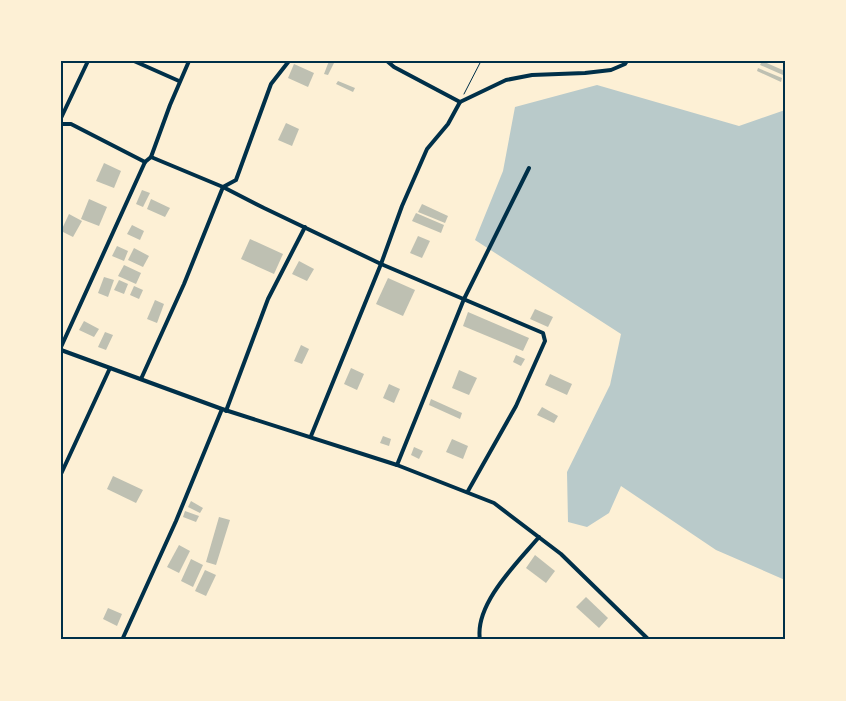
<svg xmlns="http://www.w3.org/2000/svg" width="846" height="701" font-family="Arial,sans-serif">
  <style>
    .green { fill: #b9caca }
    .building { fill: #bec0b2 }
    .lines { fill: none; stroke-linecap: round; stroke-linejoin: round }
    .path { stroke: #003049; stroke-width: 1 }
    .minor { stroke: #003049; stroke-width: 4 }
    .neatline { fill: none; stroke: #003049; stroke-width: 2 }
  </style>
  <rect width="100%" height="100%" fill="#fdf0d5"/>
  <path class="green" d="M597,85l142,41 46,-16v470l-69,-30 -95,-64 -12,27 -22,14 -19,-5 -1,-50 43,-87 11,-51 -146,-94 28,-69 12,-64z"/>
  <g class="building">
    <path d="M329,61h6l-7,14 -4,-1z"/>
    <path d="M762,61l23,10 -2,4 -23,-10z"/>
    <path d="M294,64l20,9 -6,14 -20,-9z"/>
    <path d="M758,68l24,10 -1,4 -24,-11z"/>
    <path d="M338,81l17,7 -2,4 -17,-8z"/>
    <path d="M286,123l13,6 -7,17 -14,-6z"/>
    <path d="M104,163l17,8 -7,17 -18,-7z"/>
    <path d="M142,190l8,3 -7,14 -7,-3z"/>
    <path d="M89,199l18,8 -8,19 -18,-7z"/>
    <path d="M151,199l19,9 -5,9 -18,-8z"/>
    <path d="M422,204l26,12 -3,7 -27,-11z"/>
    <path d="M416,213l28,12 -3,8 -29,-12z"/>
    <path d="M69,214l13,7 -9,16 -12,-6z"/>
    <path d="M132,225l12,6 -4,9 -13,-6z"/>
    <path d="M418,236l12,5 -8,17 -12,-5z"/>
    <path d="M250,239l33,15 -9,20 -33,-15z"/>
    <path d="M117,246l11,5 -4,10 -12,-5z"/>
    <path d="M134,248l15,8 -6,11 -15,-7z"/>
    <path d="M299,261l15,8 -7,12 -15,-7z"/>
    <path d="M124,265l17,8 -5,11 -18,-8z"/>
    <path d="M104,277l10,3 -6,17 -10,-4z"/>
    <path d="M388,278l27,12 -12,26 -27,-12z"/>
    <path d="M119,280l9,4 -4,10 -10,-4z"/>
    <path d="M134,286l9,4 -4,9 -9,-4z"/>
    <path d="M155,300l9,4 -7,19 -10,-4z"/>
    <path d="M535,309l18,8 -5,10 -18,-8z"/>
    <path d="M468,312l61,26 -6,13 -60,-25z"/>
    <path d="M84,321l15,8 -5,8 -15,-7z"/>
    <path d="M105,332l8,3 -7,15 -8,-3z"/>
    <path d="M301,345l8,4 -7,15 -8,-3z"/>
    <path d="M516,355l9,4 -4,7 -8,-4z"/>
    <path d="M351,368l13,6 -7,16 -13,-6z"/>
    <path d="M459,370l18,8 -8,17 -17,-7z"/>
    <path d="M550,374l22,10 -5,11 -22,-10z"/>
    <path d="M389,384l11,5 -6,14 -11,-5z"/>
    <path d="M431,399l31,14 -2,6 -31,-14z"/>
    <path d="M542,407l16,9 -4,7 -17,-8z"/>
    <path d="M383,436l8,3 -2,7 -9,-3z"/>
    <path d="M452,439l16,7 -5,13 -17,-7z"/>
    <path d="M414,447l9,4 -4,8 -8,-4z"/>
    <path d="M113,476l30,14 -7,13 -29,-14z"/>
    <path d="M191,501l12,7 -3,5 -12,-6z"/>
    <path d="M185,511l14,5 -3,6 -13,-5z"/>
    <path d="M219,517l11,3 -14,45 -10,-3z"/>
    <path d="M179,545l11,6 -11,22 -12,-6z"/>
    <path d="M535,555l20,16 -9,12 -20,-15z"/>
    <path d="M191,559l12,6 -10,22 -12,-6z"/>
    <path d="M205,570l11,5 -10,21 -11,-5z"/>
    <path d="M586,597l22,21 -9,10 -23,-21z"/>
    <path d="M108,608l14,6 -5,12 -14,-7z"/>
  </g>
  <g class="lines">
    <path class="path" d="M464,94l17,-33"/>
    <g class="minor">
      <path d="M134,61l45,20"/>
      <path d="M387,61l7,6 66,35"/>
      <path d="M61,118l27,-57"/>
      <path d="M61,124h10l74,38"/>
      <path d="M151,157l72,30 41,21 117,56 162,69 2,8 -29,65 -48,85"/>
      <path d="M61,347l84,-185 6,-5 19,-52 19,-44"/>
      <path d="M61,350l161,59 175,56 97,38 67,51 88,86"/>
      <path d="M141,379l43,-95 39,-97 13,-7 35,-96 18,-23"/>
      <path d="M226,411l42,-112 37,-72"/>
      <path d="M311,436l70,-172 21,-58 25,-57 21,-25 12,-22 46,-22 26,-5 53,-2 26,-3 14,-6 2,-3"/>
      <path d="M397,465l67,-166 65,-131"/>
      <path d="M61,474l49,-106"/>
      <path d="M122,640l54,-119 46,-112"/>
      <path d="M480,640c-6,-36 38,-78 59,-103"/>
    </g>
  </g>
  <rect width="846" height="701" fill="none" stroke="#fdf0d5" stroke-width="125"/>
  <rect x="62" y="62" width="722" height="576" class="neatline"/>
</svg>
